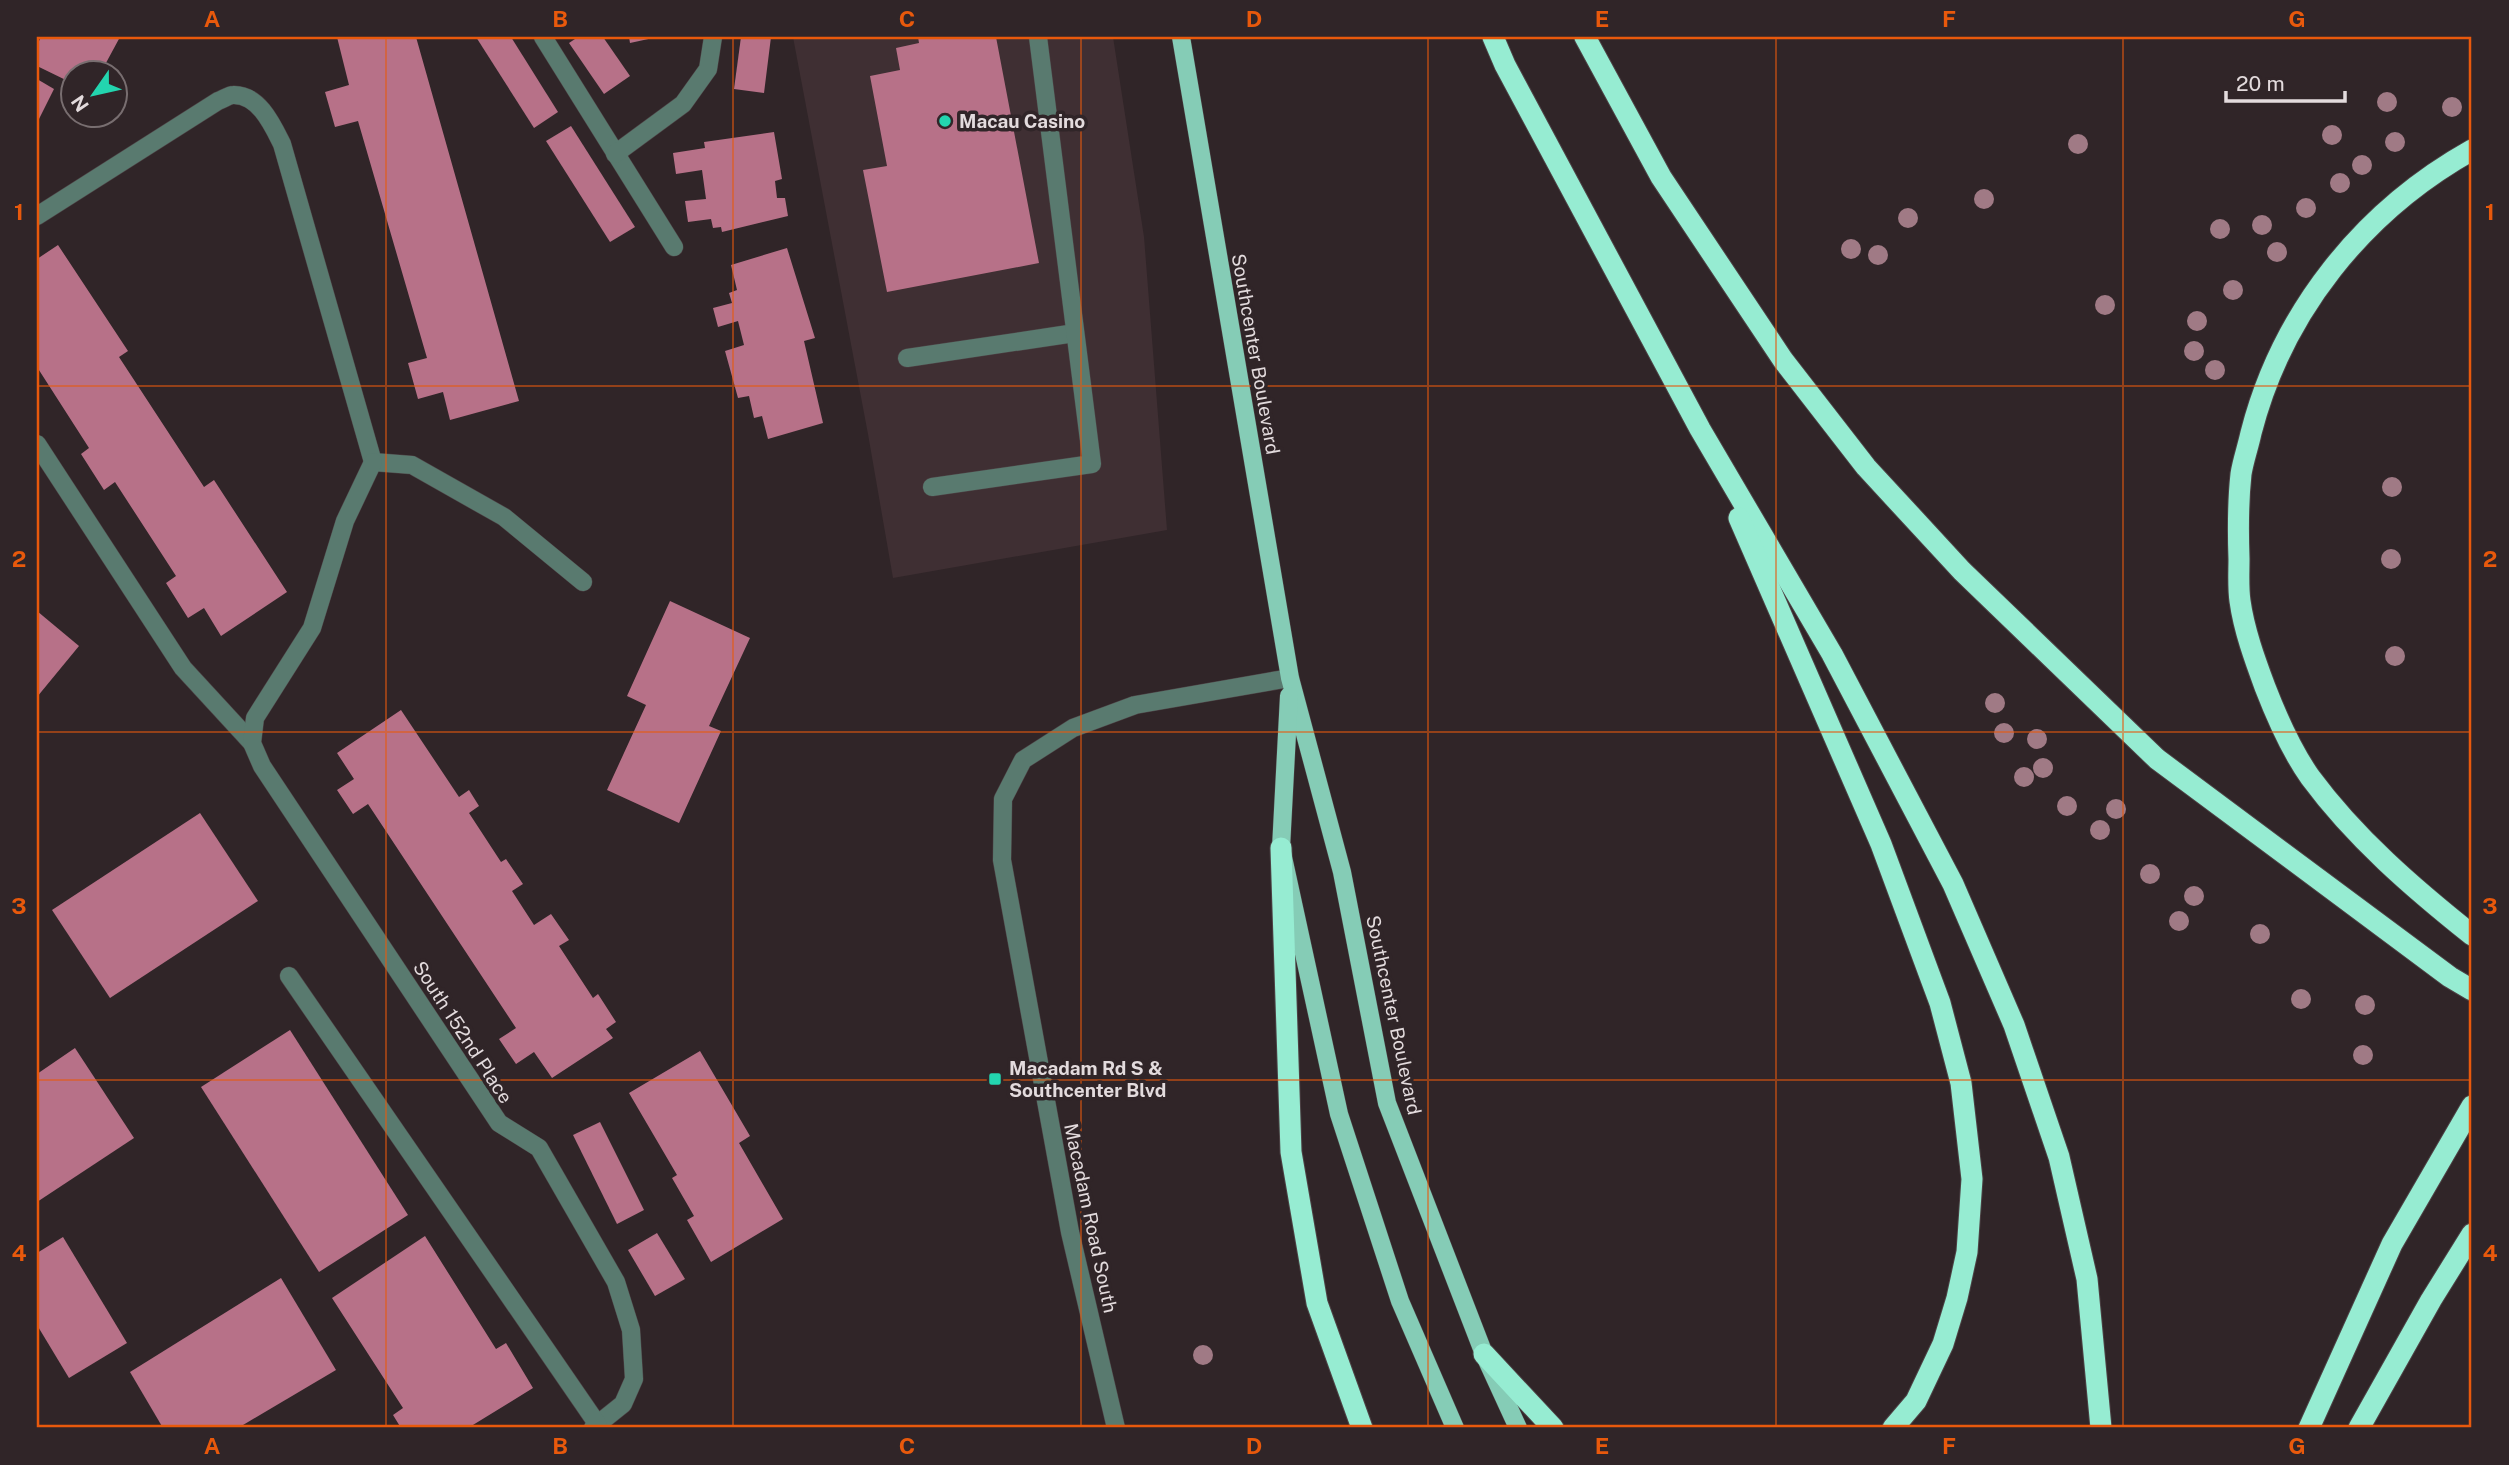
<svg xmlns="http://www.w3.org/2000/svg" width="2509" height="1465" font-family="'Public Sans',sans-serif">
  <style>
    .built { fill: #3f2f33 }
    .building { fill: #b77188 }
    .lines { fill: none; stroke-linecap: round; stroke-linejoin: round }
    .minor-casing { stroke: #4d4245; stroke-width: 19 }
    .major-casing { stroke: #4d4245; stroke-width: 19 }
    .highway-casing { stroke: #4d4245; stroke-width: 23 }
    .minor { stroke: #597a6f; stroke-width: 18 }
    .major { stroke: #85ccb6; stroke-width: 18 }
    .highway { stroke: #96ecd2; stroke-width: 21 }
    .tree { fill: #a07a85 }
    .grid { fill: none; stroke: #e8590c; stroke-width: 2; stroke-opacity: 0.55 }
    .poi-dot { fill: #23d5af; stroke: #302528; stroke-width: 2.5 }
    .labels { text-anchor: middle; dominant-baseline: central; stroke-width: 7; stroke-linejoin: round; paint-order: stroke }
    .poi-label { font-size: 19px; font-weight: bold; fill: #e3dbdd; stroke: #302528; text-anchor: start }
    .street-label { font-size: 19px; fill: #e3dbdd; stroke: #302528 }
    .neatline { fill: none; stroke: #e8590c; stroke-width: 2.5 }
    .grid-label { font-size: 23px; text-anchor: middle; font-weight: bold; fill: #e8590c }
  </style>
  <rect width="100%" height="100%" fill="#302528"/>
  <path class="built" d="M793,37h320l31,200 23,293 -274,48 -25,-144z"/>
  <g class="building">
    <path d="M41,37h79l-20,37h-26v10l-37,-18v-21z"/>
    <path d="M337,37h79l103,364 -69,19 -7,-28 -25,7 -10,-36 19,-5 -69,-237 -23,6 -10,-35 24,-7z"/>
    <path d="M476,37h35l47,75 -24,16z"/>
    <path d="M578,37h25l27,39 -26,18 -35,-51z"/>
    <path d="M629,37h24v1l-23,5z"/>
    <path d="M741,37h30l-7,56 -30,-4z"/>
    <path d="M918,37h78l43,226 -152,29 -24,-122 24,-4 -17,-90 30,-6 -4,-22 23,-5z"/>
    <path d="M37,79l17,10 -17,34z"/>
    <path d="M571,126l64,101 -25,15 -64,-101z"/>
    <path d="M774,132l8,47 -7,2 2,17h8l3,18 -66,16 -1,-5 -8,1 -2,-9 -23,3 -3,-21 21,-2 -4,-29 -26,4 -3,-21 32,-5 -1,-6z"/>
    <path d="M58,245l70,106 -9,6 85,130 10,-7 73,112 -66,44 -17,-28 -16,10 -22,-35 10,-7 -61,-94 -11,8 -23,-36 8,-6 -52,-81v-108z"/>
    <path d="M787,248l28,90 -11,3 19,82 -55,16 -6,-23 -8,2 -5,-22 -11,2 -13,-47 19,-6 -6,-24 -20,6 -5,-19 19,-5 -3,-10 8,-3 -6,-25z"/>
    <path d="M670,601l80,37 -41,88 12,5 -42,92 -72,-33 39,-85 -19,-9z"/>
    <path d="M37,611l42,35 -42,51z"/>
    <path d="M401,710l58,87 10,-7 10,16 -10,7 32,49 5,-3 17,25 -11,7 22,34 17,-11 18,26 -10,6 34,52 5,-4 18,28 -10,7 7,9 -61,40 -18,-26 -18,12 -17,-25 17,-11 -148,-224 -15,10 -16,-24 17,-11 -17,-26z"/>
    <path d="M200,813l58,88 -148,97 -58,-88z"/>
    <path d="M290,1030l118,185 -89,57 -118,-185z"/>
    <path d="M75,1048l59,90 -97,64v-128z"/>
    <path d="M700,1051l50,85 -11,7 44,76 -72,43 -24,-42 7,-4 -22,-38 5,-3 -48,-82z"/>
    <path d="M600,1122l44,88 -27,14 -44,-89z"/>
    <path d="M657,1233l28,46 -30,17 -27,-46z"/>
    <path d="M425,1236l71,113 10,-6 27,45 -65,40h-67l-8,-13 10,-7 -71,-110z"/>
    <path d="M63,1237l64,106 -58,35 -32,-53v-72z"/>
    <path d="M281,1278l55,92 -98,58h-75l-33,-56z"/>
  </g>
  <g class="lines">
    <defs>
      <g id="minor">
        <path d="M543,37l131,210"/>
        <path d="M615,154l68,-50 25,-35 5,-32"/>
        <path d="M37,216l181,-115c4,-1 11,-6 15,-6 26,-1 40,31 49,49l91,318 39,3 92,52 79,65"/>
        <path d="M907,358l168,-25"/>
        <path d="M37,444l146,224 69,75"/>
        <path d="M373,462l-28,59 -33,107 -57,90 -3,25 10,23 237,357 40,25 77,134 15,48 3,49 -11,25 -30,24"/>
        <path d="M932,487l160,-23 -54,-427"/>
        <path d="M289,976l309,449"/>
        <path d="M1116,1428l-46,-196 -68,-372 1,-61 20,-39 50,-32 62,-23 155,-27"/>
      </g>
      <g id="major">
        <path d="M1181,37l109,641 52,194 45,231 97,251 34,74"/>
        <path d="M1289,696l-8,152 58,266 61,187 55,127"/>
      </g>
      <g id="highway">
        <path d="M1493,37l12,28 195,364 132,225 121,230 61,141 45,132 28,122 14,149"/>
        <path d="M1585,37l76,140 122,183 83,107 96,104 195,188 293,218 22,13"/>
        <path d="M2472,150c-109,61 -190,162 -221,283 -3,14 -8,28 -10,41 -3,28 -3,57 -2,85 0,14 -1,28 1,42 4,29 15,59 25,86 12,31 26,63 45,90 45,61 103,111 162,158"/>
        <path d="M1739,518l142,326 59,159 21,80 11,96 -5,73 -10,46 -14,46 -27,57 -23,27"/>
        <path d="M1281,848l10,304 26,151 45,125"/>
        <path d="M1484,1354l69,74"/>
        <path d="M2309,1428l83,-184 80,-138"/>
        <path d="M2359,1428l72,-128 41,-66"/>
      </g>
    </defs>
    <use href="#minor" class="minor-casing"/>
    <use href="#major" class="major-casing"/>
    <use href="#highway" class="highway-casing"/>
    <use href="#minor" class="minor"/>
    <use href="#major" class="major"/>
    <use href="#highway" class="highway"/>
  </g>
  <g class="tree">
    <circle cx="2387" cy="102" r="10"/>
    <circle cx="2452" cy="107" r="10"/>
    <circle cx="2332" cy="135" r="10"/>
    <circle cx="2395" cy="142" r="10"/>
    <circle cx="2078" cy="144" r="10"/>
    <circle cx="2362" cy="165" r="10"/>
    <circle cx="2340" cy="183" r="10"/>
    <circle cx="1984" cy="199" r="10"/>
    <circle cx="2306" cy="208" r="10"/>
    <circle cx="1908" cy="218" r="10"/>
    <circle cx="2262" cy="225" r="10"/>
    <circle cx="2220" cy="229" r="10"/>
    <circle cx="1851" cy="249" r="10"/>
    <circle cx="2277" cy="252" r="10"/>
    <circle cx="1878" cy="255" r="10"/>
    <circle cx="2233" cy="290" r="10"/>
    <circle cx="2105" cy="305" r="10"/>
    <circle cx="2197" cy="321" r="10"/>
    <circle cx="2194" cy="351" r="10"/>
    <circle cx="2215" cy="370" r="10"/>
    <circle cx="2392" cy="487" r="10"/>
    <circle cx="2391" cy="559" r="10"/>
    <circle cx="2395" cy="656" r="10"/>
    <circle cx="1995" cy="703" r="10"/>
    <circle cx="2004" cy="733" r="10"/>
    <circle cx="2037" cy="739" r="10"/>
    <circle cx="2043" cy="768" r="10"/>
    <circle cx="2024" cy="777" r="10"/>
    <circle cx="2067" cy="806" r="10"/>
    <circle cx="2116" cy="809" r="10"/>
    <circle cx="2100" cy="830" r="10"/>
    <circle cx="2150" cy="874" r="10"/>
    <circle cx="2194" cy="896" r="10"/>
    <circle cx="2179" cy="921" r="10"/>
    <circle cx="2260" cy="934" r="10"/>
    <circle cx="2301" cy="999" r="10"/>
    <circle cx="2365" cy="1005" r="10"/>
    <circle cx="2363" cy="1055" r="10"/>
    <circle cx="1203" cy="1355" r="10"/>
  </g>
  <path class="grid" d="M386,37v1391M733,37v1391M1081,37v1391M1428,37v1391M1776,37v1391M2123,37v1391M37,386h2435M37,732h2435M37,1080h2435"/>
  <g class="poi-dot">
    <circle cx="945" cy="121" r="7"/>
    <rect x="988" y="1072" width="14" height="14" rx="3.5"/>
  </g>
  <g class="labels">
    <g class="poi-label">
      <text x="959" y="121">Macau Casino</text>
      <text x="1009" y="1068">Macadam Rd S &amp;<tspan x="1009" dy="22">Southcenter Blvd</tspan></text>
    </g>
    <g class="street-label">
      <text transform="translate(1256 354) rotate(80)">Southcenter Boulevard</text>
      <text transform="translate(1394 1015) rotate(78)">Southcenter Boulevard</text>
      <text transform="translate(463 1032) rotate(57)">South 152nd Place</text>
      <text transform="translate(1091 1218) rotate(78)">Macadam Road South</text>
    </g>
  </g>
  <rect width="2509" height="1465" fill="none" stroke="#302528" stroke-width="77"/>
  <g transform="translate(94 94) rotate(236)"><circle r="33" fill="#302528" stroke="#786e70" stroke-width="2"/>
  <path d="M0-5L12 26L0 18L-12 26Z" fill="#23d5af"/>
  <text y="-10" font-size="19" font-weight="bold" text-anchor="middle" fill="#e3dbdd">N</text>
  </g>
  <path d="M2226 91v10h119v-10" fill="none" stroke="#e3dbdd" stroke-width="3.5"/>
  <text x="2236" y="91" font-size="21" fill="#e3dbdd" stroke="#302528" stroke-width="5" paint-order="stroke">20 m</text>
  <rect x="38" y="38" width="2432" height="1388" class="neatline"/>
  <g class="grid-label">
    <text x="212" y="27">A</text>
    <text x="560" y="27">B</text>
    <text x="907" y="27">C</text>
    <text x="1254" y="27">D</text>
    <text x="1602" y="27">E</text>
    <text x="1949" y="27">F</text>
    <text x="2297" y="27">G</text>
    <text x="19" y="220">1</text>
    <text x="2490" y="220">1</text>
    <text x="19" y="567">2</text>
    <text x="2490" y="567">2</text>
    <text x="19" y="914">3</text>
    <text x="2490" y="914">3</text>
    <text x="19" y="1261">4</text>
    <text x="2490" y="1261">4</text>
    <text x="212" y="1454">A</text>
    <text x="560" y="1454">B</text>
    <text x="907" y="1454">C</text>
    <text x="1254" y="1454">D</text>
    <text x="1602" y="1454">E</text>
    <text x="1949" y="1454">F</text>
    <text x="2297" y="1454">G</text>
  </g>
</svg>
